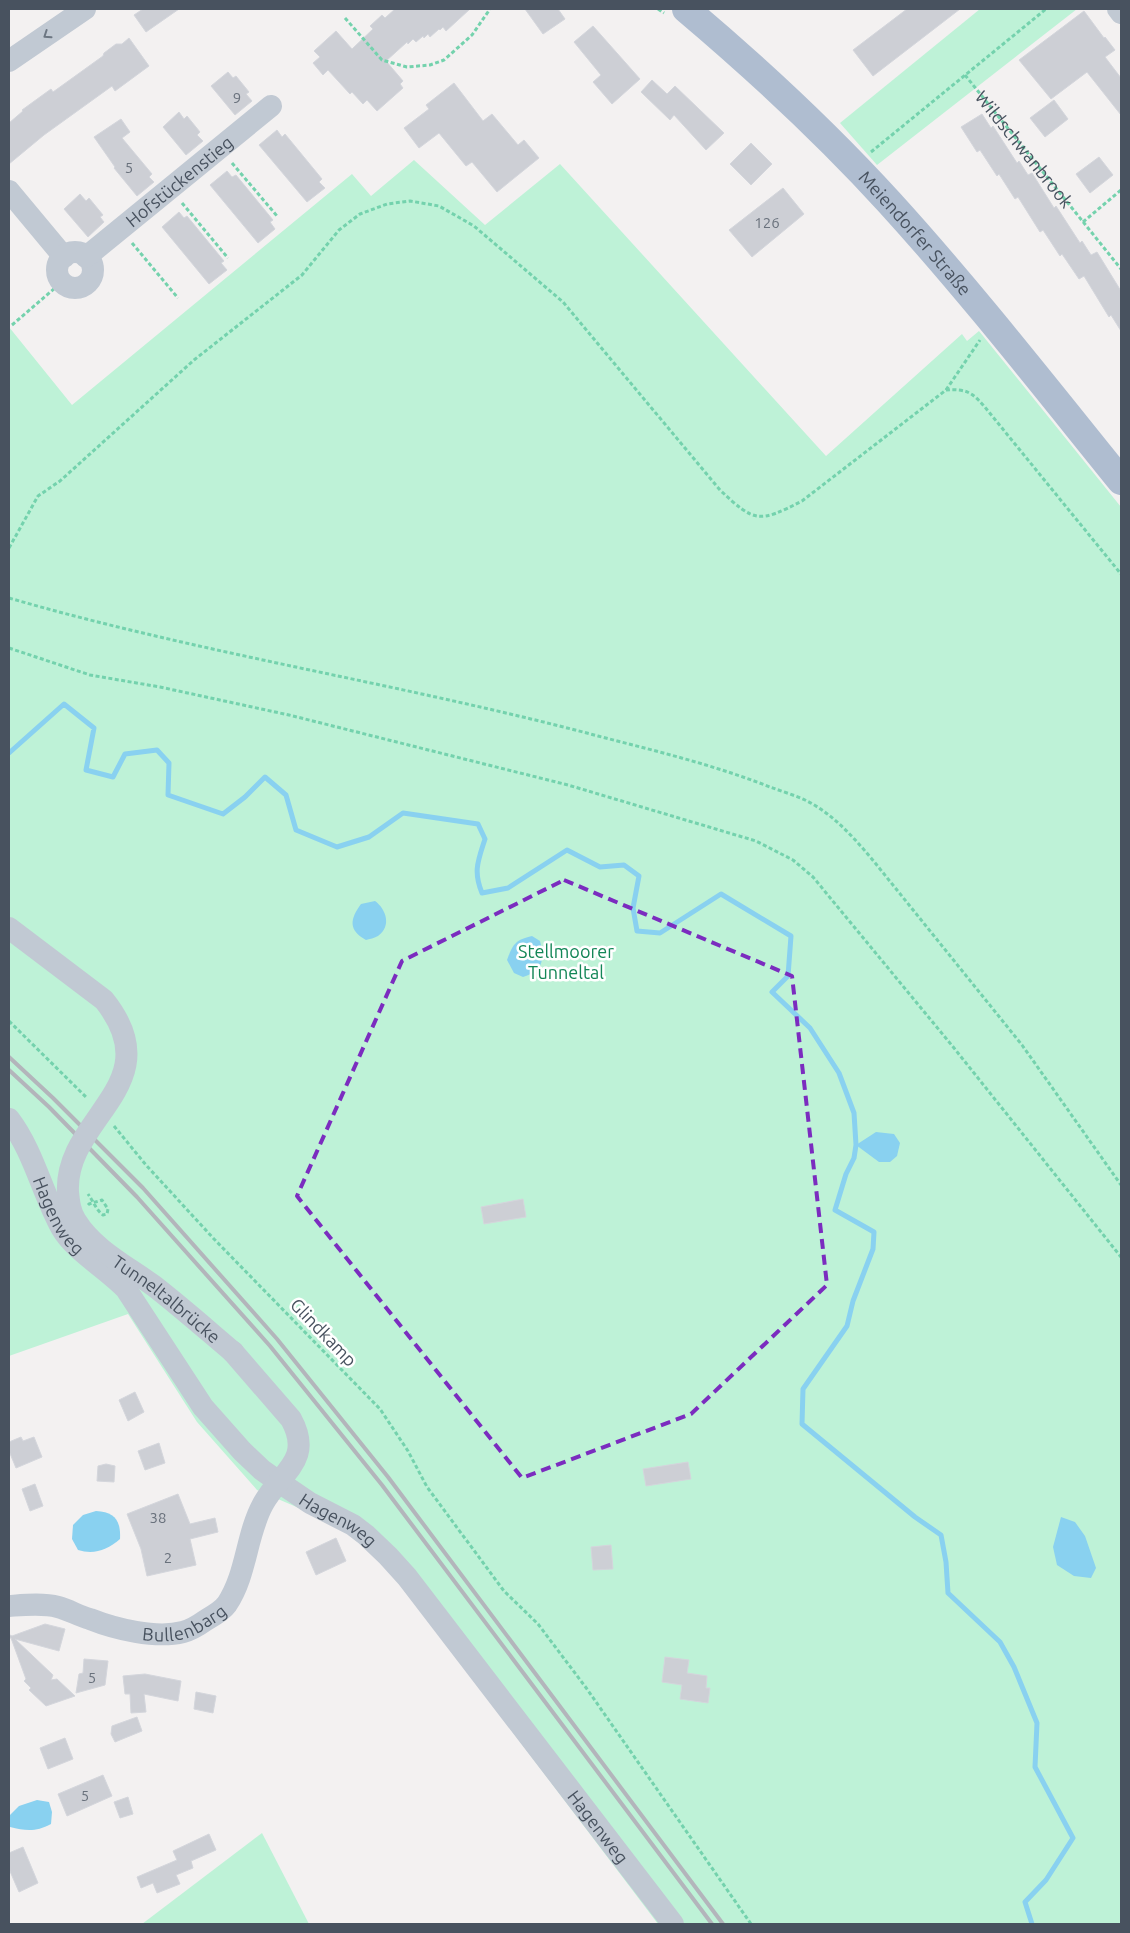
<svg xmlns="http://www.w3.org/2000/svg" width="1130" height="1933" font-family="Ubuntu,sans-serif">
  <style>
    .green { fill: #bef2d7 }
    .water { fill: #89d1f0 }
    .lines { fill: none; stroke-linecap: round; stroke-linejoin: round }
    .stream { stroke: #89d1f0; stroke-width: 5 }
    .building { fill: #cdcfd5; stroke: #d4d6dc }
    .path { stroke: #74d2ad; stroke-width: 3; stroke-dasharray: 4 2.5; stroke-linecap: butt }
    .minor { stroke: #c1c9d3; stroke-width: 22 }
    .major { stroke: #afbdd0; stroke-width: 28 }
    .rail { stroke: #b3b5bb; stroke-width: 4 }
    .minor-bridge { stroke: #c1c9d3; stroke-width: 22 }
    .oneway { stroke: #6c7682 }
    .marked { fill: none; stroke: #7b2cbf; stroke-width: 4; stroke-dasharray: 10 6; stroke-linejoin: round }
    .labels { text-anchor: middle; dominant-baseline: central; stroke-width: 5; stroke-linejoin: round; paint-order: stroke }
    .number-label { font-size: 15px; fill: #69717c }
    .street-label { font-size: 18px; fill: #48525f; stroke: #fff }
    .park-label { font-size: 18px; fill: #138657; stroke: #fff }
  </style>
  <rect width="100%" height="100%" fill="#f3f1f1"/>
  <g class="green">
    <path d="M980,9h97l-200,156 -37,-42z"/>
    <path d="M414,160l71,65 75,-61 266,292 136,-122 5,7 12,-10 142,176v1417h-463l-270,-357 -52,-43 -79,-34 -60,-68 -69,-108 -119,42v-1029l63,78 280,-231 19,22z"/>
    <path d="M262,1833l47,91h-167z"/>
  </g>
  <g class="water">
    <path d="M375,901c11,8 17,25 3,35 -3,2 -9,3 -12,4 -18,-10 -16,-21 -5,-36z"/>
    <path d="M532,936l8,5c5,19 3,30 -17,36l-9,-4 -7,-13c6,-16 8,-20 25,-24z"/>
    <path d="M876,1132l18,2 6,9 -3,13 -7,6h-11l-23,-17z"/>
    <path d="M96,1511c19,1 25,10 24,28 -13,11 -26,16 -42,11l-6,-11 1,-14 10,-10z"/>
    <path d="M1061,1517l14,5 10,14 11,32 -5,10 -17,-2 -17,-11 -4,-18z"/>
    <path d="M37,1800l12,2 3,10 -1,12c-15,8 -25,7 -41,3l-1,-11 10,-10z"/>
  </g>
  <g class="lines">
    <path class="stream" d="M9,753l55,-49 30,24 -8,42 27,7 12,-23 32,-4 12,13 -1,32 55,19 22,-17 20,-20 21,18 10,35 41,17 32,-10 34,-24 75,11 7,15c-7,22 -12,32 -3,54l26,-5 59,-38 33,17 24,-2 15,11 -6,32 4,23 23,2 61,-39 70,42 -3,40 -16,16 38,36 29,45 15,40 2,32 -2,13 -8,16 -11,36 39,22 -1,17 -20,52 -6,25 -44,63 -1,35 113,93 26,18 5,27 2,31 52,49 14,25 23,56 -2,44 38,71 -27,42 -21,22 7,22"/>
  </g>
  <g class="building">
    <path d="M143,9h36l-33,23 -12,-17z"/>
    <path d="M395,9h75l-24,22 -3,-4 -3,3 -1,-1 -9,8 -2,-3 -4,4 -1,-2 -7,6 -3,-3 -5,5 -1,-2 -21,19 17,20 -3,3 3,4 -26,23 -10,-11 -4,4 -11,-12 -2,2 -22,-24 -5,5 -10,-12 7,-6 -6,-6 22,-20 16,18 21,-20 -3,-3 12,-11 3,3z"/>
    <path d="M525,9h33l7,10 -22,15z"/>
    <path d="M907,9h53l-87,67 -20,-26z"/>
    <path d="M1084,11l20,27 1,-1 10,13 -10,7 16,21v37l-34,-43 -36,27 -32,-39z"/>
    <path d="M593,26l47,53 -28,25 -19,-22 8,-7 -27,-33z"/>
    <path d="M129,38l20,28 -34,25 -3,-5 -68,49 -35,29v-41l14,-12 -1,-1 29,-21 2,3 50,-36 1,-3 12,-9h6z"/>
    <path d="M228,72l5,6 3,-2 13,16 -3,2 6,7 -17,14 -24,-29z"/>
    <path d="M652,80l15,14 8,-8 49,47 -18,17 -32,-35 -4,5 -29,-28z"/>
    <path d="M454,83l29,38 9,-7 26,31 6,-5 15,18 -42,34 -25,-30 -6,4 -27,-33 -20,15 -15,-20 25,-19 -3,-4z"/>
    <path d="M1054,100l14,19 -23,18 -15,-19z"/>
    <path d="M179,112l5,7 3,-3 13,16 -3,3 6,6 -17,14 -23,-28z"/>
    <path d="M982,114l9,14 2,-2 24,37 2,-2 9,14 4,-2 22,35 2,-2 24,37 2,-2 9,14 6,-3 24,39v40l-10,-16 -2,2 -25,-41 -5,3 -17,-25 -2,2 -17,-26 -3,2 -22,-35 -3,2 -16,-25 -2,2 -17,-26 -3,2 -16,-25z"/>
    <path d="M121,119l9,13 -8,6 30,36 -3,3 5,5 -17,14 -23,-28 1,-1 -21,-30z"/>
    <path d="M277,130l5,7 3,-3 37,45 -3,3 6,6 -18,14 -48,-57z"/>
    <path d="M751,143l21,21 -21,21 -21,-21z"/>
    <path d="M1099,157l14,18 -23,18 -14,-19z"/>
    <path d="M227,171l5,6 4,-2 37,45 -3,2 5,7 -17,14 -48,-58z"/>
    <path d="M783,188l21,26 -52,43 -23,-27z"/>
    <path d="M80,194l6,7 3,-3 14,17 -3,2 4,5 -16,15 -24,-28z"/>
    <path d="M179,212l5,6 3,-2 37,45 -3,2 6,7 -18,14 -47,-57z"/>
    <path d="M523,1199l3,18 -42,7 -3,-17z"/>
    <path d="M135,1392l9,20 -16,9 -9,-21z"/>
    <path d="M21,1437l2,4 11,-4 8,20 -26,11 -7,-17v-9z"/>
    <path d="M159,1443l6,20 -20,7 -7,-19z"/>
    <path d="M688,1462l3,17 -45,7 -3,-17z"/>
    <path d="M106,1464l9,2 -1,16 -17,-1 1,-15z"/>
    <path d="M35,1484l8,22 -13,5 -8,-22z"/>
    <path d="M178,1494l12,30 25,-6 3,14 -28,7 6,26 -49,11 -6,-27 -14,-35z"/>
    <path d="M336,1538l10,23 -30,14 -10,-23z"/>
    <path d="M611,1545l2,24 -20,1 -2,-23z"/>
    <path d="M45,1624l20,5 -6,22 -44,-12 38,36 -2,5 6,-1 18,17 -29,10 -17,-16 2,-2 -7,-7 2,-2 -15,-41h-2l1,-3 2,1z"/>
    <path d="M665,1657l24,3 -2,13 20,3 -1,12h4l-2,15 -28,-4 2,-14 -20,-3z"/>
    <path d="M84,1659l24,2 -3,24 -29,8 3,-19 4,-1z"/>
    <path d="M145,1674l36,7 -3,20 -34,-7 2,18 -15,1 -1,-19h-5l-2,-18z"/>
    <path d="M196,1692l20,4 -3,17 -19,-4z"/>
    <path d="M137,1717l5,14 -27,11 -4,-8 1,-8z"/>
    <path d="M65,1738l8,21 -25,10 -8,-21z"/>
    <path d="M103,1775l9,21 -45,20 -9,-22z"/>
    <path d="M128,1797l5,17 -13,4 -6,-16z"/>
    <path d="M209,1834l7,16 -25,11 2,7 -17,7 4,9 -23,9 -4,-10 -12,5 -4,-11 40,-17 -4,-9z"/>
    <path d="M23,1847l15,36 -19,9 -10,-23v-16z"/>
  </g>
  <g class="lines">
    <g class="path">
      <path d="M658,9l6,4"/>
      <path d="M345,18l37,42 25,7 23,-2 14,-5 28,-25 18,-26"/>
      <path id="s1" d="M965,75l156,194"/>
      <path d="M871,152l175,-143"/>
      <path d="M232,163l45,53"/>
      <path d="M182,203l46,55"/>
      <path d="M1083,222l38,-32"/>
      <path d="M132,243l46,55"/>
      <path d="M12,325l50,-43"/>
      <path d="M946,390l34,-50"/>
      <path d="M9,548l29,-52 22,-15 134,-121 108,-85 37,-45 21,-16 27,-10 23,-3 29,5 35,20 89,76 157,188c35,33 39,33 82,11l144,-111c19,-1 25,1 38,16l137,168"/>
      <path d="M9,598c193,56 394,86 589,138 58,15 116,29 172,51 11,4 24,8 35,13 29,14 51,40 71,64l146,181 99,140"/>
      <path d="M9,648l81,27 70,12 129,28 279,70 188,56 37,19 20,17 141,171 167,209"/>
      <path d="M9,1021l78,77"/>
      <path d="M114,1126l32,39 68,74 166,170 28,42 19,36 77,104 34,33 49,65 164,235"/>
      <path d="M88,1205l1,-1 13,-4 6,9 -1,5 -4,1c-6,-4 -10,-14 -15,-21"/>
    </g>
    <g class="minor">
      <path d="M1118,9l3,4"/>
      <path d="M9,61l76,-52"/>
      <path d="M9,191l55,66"/>
      <circle cx="75" cy="270" r="18"/>
      <path id="s2" d="M86,257l185,-151"/>
      <path id="s3" d="M9,1119c25,33 33,74 53,110 12,21 46,41 64,60l77,118 39,44 20,19 17,12 31,21 43,22 13,10 22,21 19,21 266,347"/>
      <path id="s4" d="M9,1606c15,-1 34,-3 49,1 11,3 21,9 32,12 25,10 66,20 93,13 8,-2 16,-7 23,-12 7,-4 16,-9 21,-16 20,-30 19,-69 36,-100 17,-32 51,-43 28,-85l-58,-67"/>
    </g>
    <path class="major" id="s5" d="M686,9c71,60 140,124 203,193 81,89 156,185 232,279"/>
    <g class="rail">
      <path d="M9,1057l44,41 90,90 134,151 111,138 335,447"/>
      <path d="M9,1070l40,37 88,90 133,149 112,139 330,439"/>
    </g>
    <path class="minor-bridge" id="s6" d="M9,928l95,72c68,85 -40,117 -36,192 1,10 2,20 8,29 17,28 52,46 78,65 27,21 53,44 79,66"/>
  </g>
  <defs><path id="oneway-chevron" d="M-2-3.5L2.5 0L-2 3.5" fill="none" stroke-width="1.6" stroke-linecap="round" stroke-linejoin="round" transform="scale(1.25)"/></defs>
  <use class="oneway" href="#oneway-chevron" transform="translate(47 35) rotate(146)"/>
  <path class="marked" d="M564,880l228,96 35,309 -136,129 -169,64 -225,-282 105,-235z"/>
  <g class="labels">
    <g class="number-label">
      <text x="237" y="97">9</text>
      <text x="129" y="167">5</text>
      <text x="767" y="222">126</text>
      <text x="158" y="1517">38</text>
      <text x="168" y="1557">2</text>
      <text x="92" y="1677">5</text>
      <text x="85" y="1795">5</text>
    </g>
    <g class="street-label">
      <text stroke="none"><textPath href="#s1" startOffset="95">Wildschwanbrook</textPath></text>
      <text stroke="none"><textPath href="#s2" startOffset="120">Hofstückenstieg</textPath></text>
      <text stroke="none"><textPath href="#s5" startOffset="321">Meiendorfer Straße</textPath></text>
      <text stroke="none"><textPath href="#s3" startOffset="109">Hagenweg</textPath></text>
      <text stroke="none"><textPath href="#s6" startOffset="482">Tunneltalbrücke</textPath></text>
      <text transform="translate(324 1332) rotate(46)">Glindkamp</text>
      <text stroke="none"><textPath href="#s3" startOffset="529">Hagenweg</textPath></text>
      <text stroke="none"><textPath href="#s4" startOffset="182">Bullenbarg</textPath></text>
      <text stroke="none"><textPath href="#s3" startOffset="934">Hagenweg</textPath></text>
    </g>
    <g class="park-label">
      <text x="566" y="951">Stellmoorer<tspan x="566" dy="21">Tunneltal</tspan></text>
    </g>
  </g>
  <rect width="1130" height="1933" fill="none" stroke="#48525f" stroke-width="20"/>
</svg>
